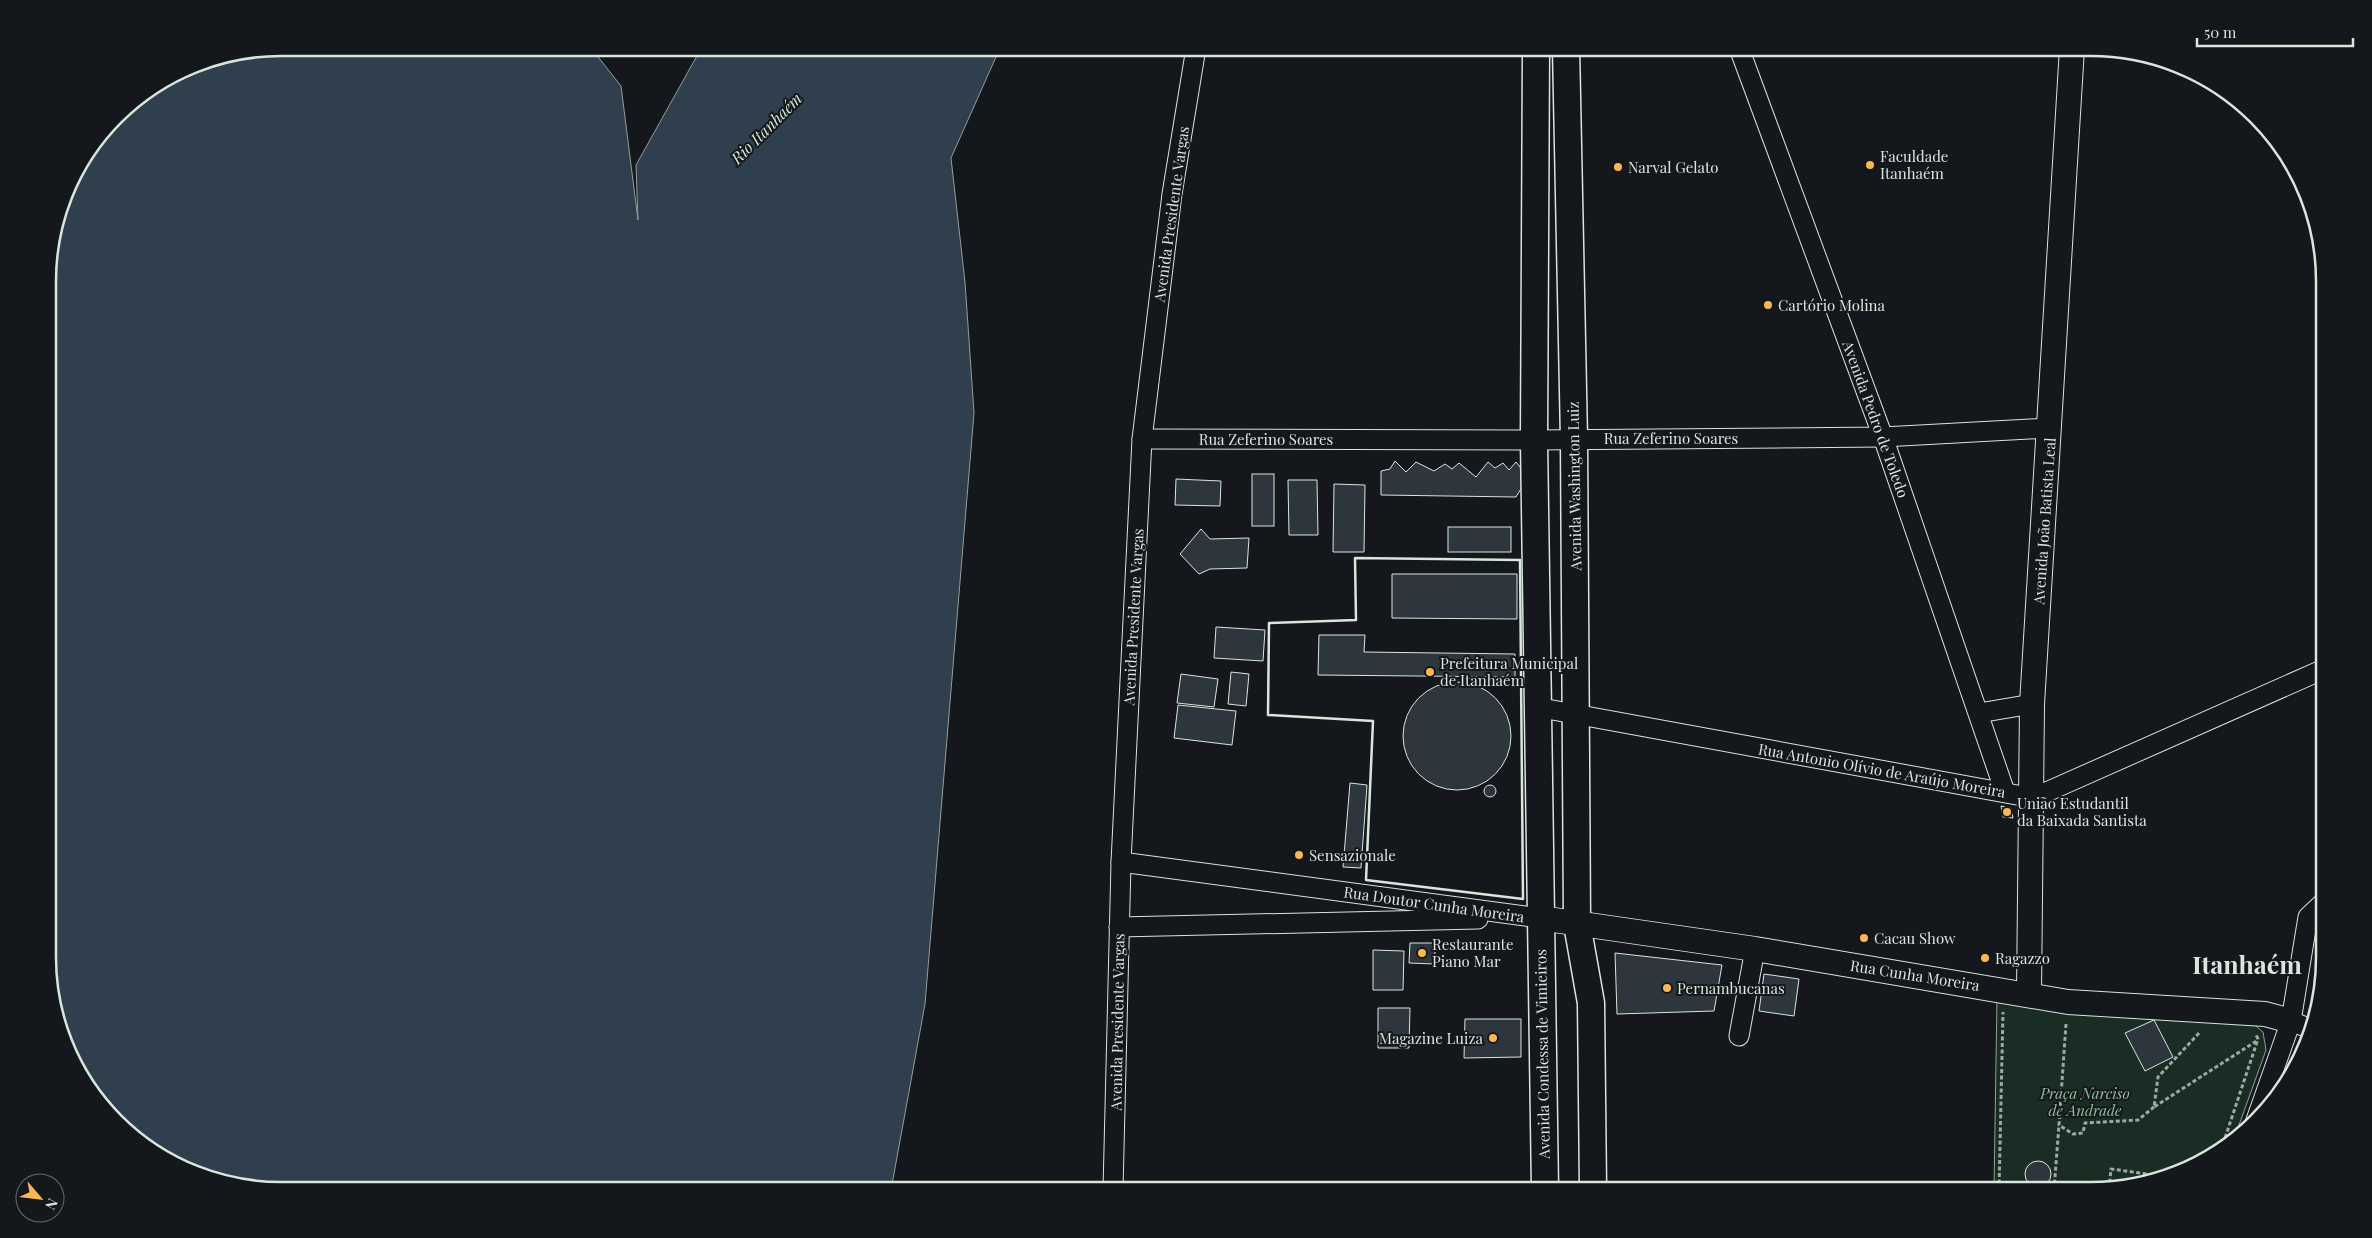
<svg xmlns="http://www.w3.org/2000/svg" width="2372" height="1238" font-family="'Playfair Display',serif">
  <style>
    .green { fill: #1a2d24; stroke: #939e99 }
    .water { fill: #2f3f4d; stroke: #939e99 }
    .building { fill: #2c363c; stroke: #d8e6dc }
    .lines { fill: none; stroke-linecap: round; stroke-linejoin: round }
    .minor-casing { stroke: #d8e6dc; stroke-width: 21 }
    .tertiary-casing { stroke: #d8e6dc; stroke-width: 26 }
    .secondary-casing { stroke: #d8e6dc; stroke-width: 29 }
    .path { stroke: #9da8a2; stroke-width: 3; stroke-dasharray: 4 2.5; stroke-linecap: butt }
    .minor { stroke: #14181c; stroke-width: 19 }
    .tertiary { stroke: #14181c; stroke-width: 24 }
    .secondary { stroke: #14181c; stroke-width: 26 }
    .wall { stroke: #d8e6dc; stroke-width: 2.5 }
    .poi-dot { fill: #ffb74d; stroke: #14181c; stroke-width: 2 }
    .labels { text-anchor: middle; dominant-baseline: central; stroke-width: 4; stroke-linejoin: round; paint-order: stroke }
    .poi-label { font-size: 15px; fill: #d8e6dc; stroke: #14181c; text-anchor: start }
    .street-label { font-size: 15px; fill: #d8e6dc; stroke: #14181c }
    .park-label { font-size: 15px; font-style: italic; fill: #8ac095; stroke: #14181c }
    .water-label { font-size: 16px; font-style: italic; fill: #d8e6dc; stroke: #14181c }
    .town-label { font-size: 25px; font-weight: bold; fill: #d8e6dc; stroke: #14181c }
    .rim { fill: none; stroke: #d8e6dc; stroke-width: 2.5 }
  </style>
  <rect width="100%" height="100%" fill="#14181c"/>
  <path class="green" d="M1997,999l253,22 13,11 3,18 -32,89 -14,12 -54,27 -60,12h-112z"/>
  <path class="water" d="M281,48h310l30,38 17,134 -2,-55 62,-111v-6h302l-49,110 14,124 9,131 -49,591 -34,186h-610l-103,-24 -51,-33 -40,-46 -37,-100 -2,-721 23,-88 56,-72 65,-41z"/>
  <g class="building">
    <path d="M1395,461l11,11 10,-10 18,9 11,-7 7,5 7,-6 17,14 12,-15 7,6 8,-5 6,7 7,-8 12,15 -12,20 -135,-2v-24l9,-2z"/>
    <rect x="1252" y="474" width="22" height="52"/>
    <path d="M1176,479l45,2 -1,25 -45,-1z"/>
    <path d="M1288,480h29l1,55h-29z"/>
    <path d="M1334,484l31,1 -1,67h-31z"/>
    <rect x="1448" y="527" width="63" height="25"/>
    <path d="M1201,529l9,10 39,-1 -2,30 -37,1 -11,5 -19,-20z"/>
    <path d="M1392,574h125v45l-125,-1z"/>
    <path d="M1216,627l49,3 -2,31 -49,-3z"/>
    <path d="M1319,635h46l-1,17 151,2v23l-197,-2z"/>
    <path d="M1231,672l18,2 -3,32 -18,-2z"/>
    <path d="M1181,674l37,5 -4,28 -37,-4z"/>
    <circle cx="1457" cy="736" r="54"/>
    <path d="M1178,705l58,6 -4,34 -58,-7z"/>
    <path d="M1350,783l17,2 -6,83 -18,-1z"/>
    <circle cx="1490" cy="791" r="6"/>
    <path d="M2001,806l10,2 2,10 -10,-1z"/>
    <path d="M1410,943h25v21l-26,-1z"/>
    <path d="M1373,950l31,1 -1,39h-30z"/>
    <path d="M1615,953l107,12 -8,46 -97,3z"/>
    <path d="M1764,974l35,5 -5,37 -35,-5z"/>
    <path d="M1378,1008h32l-1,40h-31z"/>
    <path d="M1465,1019h56v38l-57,1z"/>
    <path d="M2154,1020l19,37 -28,14 -20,-38z"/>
    <circle cx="2038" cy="1174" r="13"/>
    <path d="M1516,1184v6h-123v-4z"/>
  </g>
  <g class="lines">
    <defs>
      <g id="minor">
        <path d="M1739,48l144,389 122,355"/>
        <path d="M1142,439l392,1 349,-3 166,-9"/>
        <path d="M1536,707l497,91 291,-129"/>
        <path d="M1979,713l53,-9"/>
        <path d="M1121,862l419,56"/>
        <path d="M1119,927l359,-8"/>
        <path d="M2291,1021l17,7"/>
        <path d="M1739,1036l16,-87"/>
        <path d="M2256,1120l35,-99 17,-104 16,-15"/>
        <path d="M1113,1190l8,-328 21,-423 30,-245 24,-146"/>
      </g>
      <g id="tertiary">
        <path d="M1540,918l215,31 313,53 197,12 26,7"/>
        <path d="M2029,994l3,-290 40,-656"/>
      </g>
      <g id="secondary">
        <path d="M1536,48l-2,392 11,750"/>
        <path d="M1566,48l8,391 3,485 14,79 2,187"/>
      </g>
    </defs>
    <use href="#minor" class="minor-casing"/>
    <use href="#tertiary" class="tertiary-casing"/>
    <use href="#secondary" class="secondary-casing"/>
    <g class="path">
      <path d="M2066,1024l-7,101 14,9 10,-1 2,-10 53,-3 16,-13"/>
      <path d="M2199,1033l-41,44 -4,30 104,-67"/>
      <path d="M2221,1150l37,-111 -2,-4"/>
      <path d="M2109,1189l2,-20 58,8"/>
      <path d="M1999,1190l4,-178"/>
      <path d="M2054,1190l5,-65"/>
    </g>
    <use href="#minor" class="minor"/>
    <use href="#tertiary" class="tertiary"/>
    <use href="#secondary" class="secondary"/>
    <path class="wall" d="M1355,558l165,2 3,339 -157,-19 7,-159 -105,-6 1,-92 87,-3z"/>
  </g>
  <g class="poi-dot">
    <circle cx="1870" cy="165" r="5"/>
    <circle cx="1618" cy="167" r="5"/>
    <circle cx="1768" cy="305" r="5"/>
    <circle cx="1430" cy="672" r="5"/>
    <circle cx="2007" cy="812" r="5"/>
    <circle cx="1299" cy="855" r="5"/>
    <circle cx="1864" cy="938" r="5"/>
    <circle cx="1422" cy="953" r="5"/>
    <circle cx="1985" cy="958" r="5"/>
    <circle cx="1667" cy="988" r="5"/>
    <circle cx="1493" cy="1038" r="5"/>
  </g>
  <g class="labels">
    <g class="poi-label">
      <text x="1880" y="156">Faculdade<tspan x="1880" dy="17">Itanhaém</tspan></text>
      <text x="1628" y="167">Narval Gelato</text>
      <text x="1778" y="305">Cartório Molina</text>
      <text x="1440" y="663">Prefeitura Municipal<tspan x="1440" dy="17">de Itanhaém</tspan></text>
      <text x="2017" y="803">União Estudantil<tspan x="2017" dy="17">da Baixada Santista</tspan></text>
      <text x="1309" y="855">Sensazionale</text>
      <text x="1874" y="938">Cacau Show</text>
      <text x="1432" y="944">Restaurante<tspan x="1432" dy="17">Piano Mar</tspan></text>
      <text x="1995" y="958">Ragazzo</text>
      <text x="1677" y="988">Pernambucanas</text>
      <text x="1483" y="1038" text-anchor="end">Magazine Luiza</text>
    </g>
    <g class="street-label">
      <text transform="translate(1171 214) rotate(-82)">Avenida Presidente Vargas</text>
      <text transform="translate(1876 419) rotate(70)">Avenida Pedro de Toledo</text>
      <text x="1671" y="438">Rua Zeferino Soares</text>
      <text x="1266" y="439">Rua Zeferino Soares</text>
      <text transform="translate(1574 486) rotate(-91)">Avenida Washington Luiz</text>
      <text transform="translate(2044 521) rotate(-86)">Avenida João Batista Leal</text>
      <text transform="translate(1133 617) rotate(-87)">Avenida Presidente Vargas</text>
      <text transform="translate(1882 770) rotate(10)">Rua Antonio Olívio de Araújo Moreira</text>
      <text transform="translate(1434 904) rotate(8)">Rua Doutor Cunha Moreira</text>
      <text transform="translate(1915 975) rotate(9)">Rua Cunha Moreira</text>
      <text transform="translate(1117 1022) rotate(-89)">Avenida Presidente Vargas</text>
      <text transform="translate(1542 1054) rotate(-91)">Avenida Condessa de Vimieiros</text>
    </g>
    <g class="park-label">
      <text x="2085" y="1093">Praça Narciso<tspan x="2085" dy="17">de Andrade</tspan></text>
    </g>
    <g class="water-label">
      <text transform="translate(766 128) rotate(-45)">Rio Itanhaém</text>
    </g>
    <g class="town-label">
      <text x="2247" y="963">Itanhaém</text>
    </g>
  </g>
  <path d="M0 0H2372V1238H0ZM281 56H2091A225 225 0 0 1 2316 281V957A225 225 0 0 1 2091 1182H281A225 225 0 0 1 56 957V281A225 225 0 0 1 281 56Z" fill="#14181c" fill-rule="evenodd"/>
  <path class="rim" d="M281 56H2091A225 225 0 0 1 2316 281V957A225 225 0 0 1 2091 1182H281A225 225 0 0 1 56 957V281A225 225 0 0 1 281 56Z"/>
  <g transform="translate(40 1198) rotate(118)"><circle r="24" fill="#14181c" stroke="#626a69"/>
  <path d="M0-4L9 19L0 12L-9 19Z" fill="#ffb74d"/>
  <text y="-8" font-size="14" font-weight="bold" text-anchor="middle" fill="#d8e6dc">N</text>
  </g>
  <path d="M2197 38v8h156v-8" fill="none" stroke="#d8e6dc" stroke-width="2.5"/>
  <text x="2204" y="38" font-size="15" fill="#d8e6dc" stroke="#14181c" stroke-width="4" paint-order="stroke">50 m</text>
</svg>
